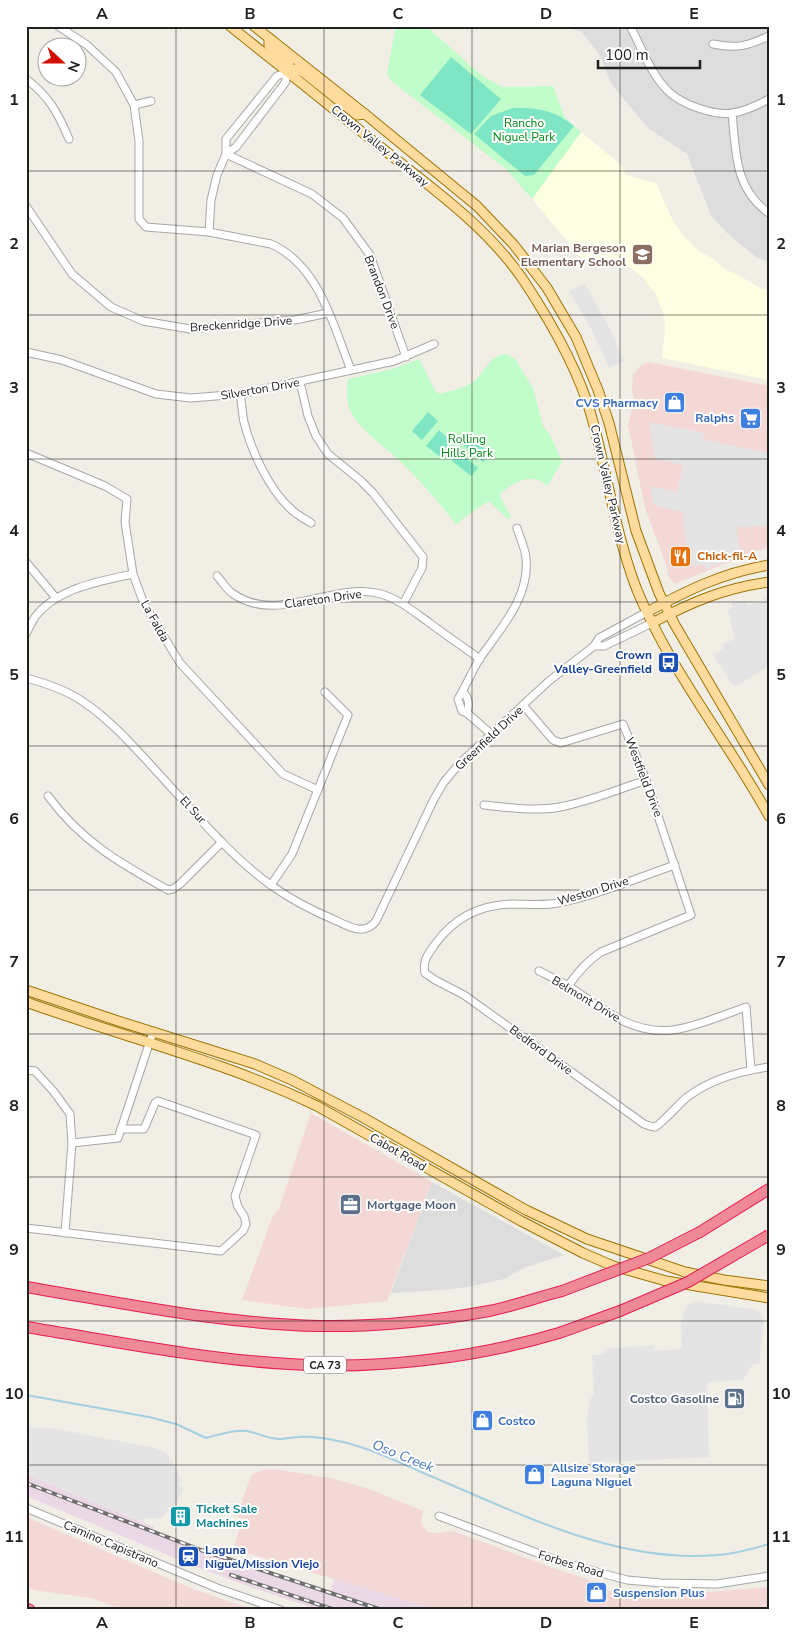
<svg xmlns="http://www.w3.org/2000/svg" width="795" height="1636" font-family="'Nunito Sans',sans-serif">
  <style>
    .residential { fill: #dedddd }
    .commercial { fill: #f3d8d5 }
    .industrial { fill: #ebd8e6 }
    .education { fill: #fdffe2 }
    .park { fill: #c1fdca }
    .pitch { fill: #7fe6c5 }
    .parking { fill: #e4e4e4 }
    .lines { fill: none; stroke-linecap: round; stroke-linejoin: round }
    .stream { stroke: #a4d0e2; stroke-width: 2 }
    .minor-casing { stroke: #a7a7a7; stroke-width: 9 }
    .major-casing { stroke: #9d7400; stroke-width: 11 }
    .highway-casing { stroke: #e81b53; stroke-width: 12 }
    .minor { stroke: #fff; stroke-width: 7 }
    .major { stroke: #ffdc9e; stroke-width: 9 }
    .highway { stroke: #ee8995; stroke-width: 10 }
    .rail-casing { stroke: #6e6e6e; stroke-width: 4 }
    .rail { stroke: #fff; stroke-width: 2; stroke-dasharray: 5.5; stroke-linecap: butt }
    .highway-bridge-casing { stroke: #e81b53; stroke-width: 12; stroke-linecap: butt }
    .highway-bridge { stroke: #ee8995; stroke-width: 10 }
    .grid { fill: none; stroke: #202020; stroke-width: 1; stroke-opacity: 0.55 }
    .labels { text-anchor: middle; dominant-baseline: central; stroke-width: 4; stroke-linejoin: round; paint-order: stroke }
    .shield { fill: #fff; stroke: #636363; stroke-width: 1 }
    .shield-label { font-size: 11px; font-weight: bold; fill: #202020 }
    .park-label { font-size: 12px; fill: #048918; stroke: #fff }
    .street-label { font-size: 12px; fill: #202020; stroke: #fff }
    .education-label { font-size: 12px; font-weight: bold; fill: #785e54; stroke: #fff; text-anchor: end }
    .shop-label { font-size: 12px; font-weight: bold; fill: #366cbe; stroke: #fff; text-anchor: start }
    .food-label { font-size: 12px; font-weight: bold; fill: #c56008; stroke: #fff; text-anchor: start }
    .transit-label { font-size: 12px; font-weight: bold; fill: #164399; stroke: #fff; text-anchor: end }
    .service-label { font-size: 12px; font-weight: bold; fill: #4e5e75; stroke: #fff; text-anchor: start }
    .culture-label { font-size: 12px; font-weight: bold; fill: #0d838f; stroke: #fff; text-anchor: start }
    .water-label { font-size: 14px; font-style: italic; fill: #4576b8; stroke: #fff }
    .neatline { fill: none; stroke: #202020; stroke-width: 2 }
    .grid-label { font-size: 16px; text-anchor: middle; font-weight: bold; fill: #202020 }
  </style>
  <rect width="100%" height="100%" fill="#f1eee6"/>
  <g class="residential">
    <path d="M535,26h234v236l-13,-5 -29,-24 -16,-18 -24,-61 -39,-26 -36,-43 -13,-31 -17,-22 -14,-4z"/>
    <path d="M432,1182l132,73 -38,12 -22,12 -37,8 -25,3 -51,3z"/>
  </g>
  <g class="commercial">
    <path d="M648,362l121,24v162l-14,3 -21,9 -59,24 -8,-9 1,-5 -23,-62 -17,-83 6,-25 -2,-13 1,-12 7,-9z"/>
    <path d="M311,1113l121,69 -45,119 -79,8 -66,-9 30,-82 7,-9z"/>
    <path d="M273,1469l58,9 41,12 51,21 -2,11 4,7 3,3 8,1 13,-2 7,1 94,35 46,15 14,9 10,2 16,-3 61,3 72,-6v23h-331l-30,-9 -175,-52 10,-30 -6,-2 14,-42 12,-5z"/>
    <path d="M26,1517l167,72 61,21h-130l-33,-12 -57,-8 -8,-4z"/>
  </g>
  <path class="industrial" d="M26,1474l128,53 -1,4 177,61 4,-13 104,31h-118l-67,-22 -59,-22 -168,-70z"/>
  <path class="education" d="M581,132l39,32 6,11 30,8 16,36 9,14 17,17 15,9 13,11 11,4 23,14 9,2v90l-107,-22 3,-30 -2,-16 -8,-19 -12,-15 -14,-11 -16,-6 -30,-1 -51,-61z"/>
  <g class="park">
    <path d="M396,26h30l55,49 21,12 51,-1 12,32 16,14 -49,67 -26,-30 -115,-88 -4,-8z"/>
    <path d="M507,354l8,5 18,29 10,38 8,10 11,26 -15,24c-15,-15 -33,-4 -47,8v2l11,21 -3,2 -19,-18 -23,15 -10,9c-17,-24 -37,-45 -58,-66 -17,-16 -37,-27 -48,-49 -4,-10 -3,-21 -2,-31l48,-11 23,-9 16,32 5,3c10,-3 22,-5 31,-11 15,-9 16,-28 36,-29z"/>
  </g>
  <g class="pitch">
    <path d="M451,57l50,42 -30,35 -51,-39z"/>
    <path d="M513,108c24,-1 42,3 61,18l-40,49 -9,1 -51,-42 17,-18z"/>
    <path d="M428,412l10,9 -16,19 -10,-9z"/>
    <path d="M439,430l12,11 -12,15 -13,-10z"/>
    <path d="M471,438l19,15 -7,9 -19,-16z"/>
    <path d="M459,452l19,16 -7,8 -19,-15z"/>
  </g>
  <g class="parking">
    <path d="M585,284l24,43 15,34 -15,7 -17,-38 -23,-39z"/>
    <path d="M649,422l55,11 -1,7 66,13v73l-33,1 5,29 -35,13 -1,-5 -12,3 -9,-35 -1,-21 -11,-1 -18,-5 -4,-19 27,6 6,-27 -28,-6z"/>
    <path d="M769,596v70l-35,21 -20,-31 10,-8 -2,-4 13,-5 -7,-29 4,-2v-5l14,-2 1,4 17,-3 -1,-5z"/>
    <path d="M696,1301l61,9 7,10 -5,44h-6l-8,11 -1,5 -37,2 2,75 -120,6 -2,-41 2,-20 5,-9 -2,-38h12v-6l50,-4 1,6 27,-2 -1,-24 2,-10 4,-10z"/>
    <path d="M26,1427l32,2 97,19 10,4 10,14 6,14 -2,6 4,2 -9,21 -5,-2 -5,9 -8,3 -10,-1 -2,4 -118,-48z"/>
  </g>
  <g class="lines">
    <path class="stream" d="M26,1395l123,22 27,7 30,14c12,-3 28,-9 41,-7 11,2 21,8 33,8 6,0 12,-2 18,-2 14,-1 32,2 45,5 29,7 58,21 85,33 91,38 188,89 289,80 18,-1 35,-6 52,-11"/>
    <defs>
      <g id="minor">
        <path d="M58,26l29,19 29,27 18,33 5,36v78l7,8 63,5 62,12c48,21 62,81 80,126"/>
        <path d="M630,26c12,22 21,49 39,66 14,13 46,24 64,21 13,-2 25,-8 36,-14"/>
        <path d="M713,44c24,5 34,2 56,-8"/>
        <path d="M26,79c23,17 32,34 43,60"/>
        <path d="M134,105l17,-4"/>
        <path d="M732,113c4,38 2,76 37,100"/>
        <path d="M226,154l86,40 31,24 27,37 36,102"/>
        <path d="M226,154l10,-7 49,-64 3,-11"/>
        <path d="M26,206l46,68 39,33 32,14 47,8 105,-9 33,-7"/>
        <path d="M209,232l2,-32 6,-25 9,-21v-15l51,-63 11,-4"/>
        <path d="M26,352l36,8 94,34 35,4 49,-4 154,-33 40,-17"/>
        <path d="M300,382l8,34 8,20 12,18 32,26 13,13 50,64 -1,11 -19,36"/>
        <path d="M240,394c2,9 2,19 4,28 7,28 25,68 48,88 5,5 13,9 19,13"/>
        <path d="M26,453l79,33 22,13 -2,23 8,52 11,30 36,59 103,111 35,16"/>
        <path d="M26,562l30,36"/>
        <path d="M217,576c5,5 9,13 15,17 45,33 101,-12 149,1 17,5 32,17 46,27 17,13 35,25 53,38"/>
        <path d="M26,634c3,-6 6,-12 9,-17 22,-29 65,-36 98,-43"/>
        <path d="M594,646h10l48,-23"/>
        <path d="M26,678c19,5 40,12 56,23 29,19 54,48 77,73 35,38 71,82 113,112 20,14 41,25 63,34 14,7 30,16 41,1l58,-122 10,-17 16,-19 89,-82 45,-35 5,-8 48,-26"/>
        <path d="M463,692c6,6 7,12 4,21"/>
        <path d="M523,705l30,35 8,3 62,-19 23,56 45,135 -90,37c-14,9 -23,20 -33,34"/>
        <path d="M491,734l-24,-21 -5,-2 -4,-12c8,-13 14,-28 22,-41 21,-30 50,-61 46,-100 -1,-10 -6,-20 -9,-30"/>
        <path d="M48,796c34,46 72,67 120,94l5,-1 7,-5 42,-42"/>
        <path d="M484,805c27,3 55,7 81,1 28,-6 55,-17 81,-26"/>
        <path d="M675,865c-38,13 -77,30 -117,38 -15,3 -31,1 -46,1 -31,1 -57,13 -76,39 -7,10 -14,17 -11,30l10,7 29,15 180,129c3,1 7,3 11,3 4,-1 25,-24 31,-29 23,-18 54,-27 83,-31"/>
        <path d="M271,885l21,-31 56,-139 -23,-23"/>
        <path d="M539,971c10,5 21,10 31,16 32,21 61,48 103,43 23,-3 50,-15 73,-23l5,63"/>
        <path d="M26,1070l9,1 19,21 16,22 2,29 -7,90"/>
        <path d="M72,1143l46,-5 35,-106"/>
        <path d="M26,1228l195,23 22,-20 3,-7 -2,-8 -6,-9 -3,-11 21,-61 -98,-34 -3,2 -11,26h-23"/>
        <path d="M26,1508l191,80 64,22"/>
        <path d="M439,1516l125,47 63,17 34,3 56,1 52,-8"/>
      </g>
      <g id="major">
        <path d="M230,26c53,42 105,84 158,127 48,38 101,76 136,128 27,41 55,89 68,137 16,58 23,115 45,172 33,80 90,150 132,226"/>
        <path d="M254,26l111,88 112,92 37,39 33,43 29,49 22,53 11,33 27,108 23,62 16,32 94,160"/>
        <path d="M269,38v8l20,18 -1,8"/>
        <path d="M288,72l7,-3 8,3 54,43 8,-1"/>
        <path d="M647,612c41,-22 75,-39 122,-47"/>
        <path d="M652,623c40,-21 72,-35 117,-41"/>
        <path d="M26,990l92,31 137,43 37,16 72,38 162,92 61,29 98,33 39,8 45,6"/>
        <path d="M26,1002c97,35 198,59 291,104l204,115 62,32 30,13 53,15 103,17"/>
      </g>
      <g id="highway">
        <path d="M700,1232l69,-43"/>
        <path d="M26,1287c97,16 195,37 293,39 57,1 115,-5 170,-15 25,-5 49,-14 73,-20"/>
        <path d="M26,1327c87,14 175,32 263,37 88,6 186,-6 270,-31 21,-7 41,-15 61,-22"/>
        <path d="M26,1608l4,2"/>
      </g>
    </defs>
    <use href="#minor" class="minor-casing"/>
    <use href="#major" class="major-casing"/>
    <use href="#highway" class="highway-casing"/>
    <use href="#minor" class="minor"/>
    <use href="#major" class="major"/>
    <use href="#highway" class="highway"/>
    <defs>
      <g id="rail">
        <path d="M26,1483l175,67 181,60"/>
        <path d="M231,1575l104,35"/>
      </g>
    </defs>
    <use href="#rail" class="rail-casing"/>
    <use href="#rail" class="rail"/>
    <defs>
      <g id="highway-bridge">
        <path d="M562,1291l87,-33 51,-26"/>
        <path d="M620,1311l68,-29 81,-47"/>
      </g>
    </defs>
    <use href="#highway-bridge" class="highway-bridge-casing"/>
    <use href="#highway-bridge" class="highway-bridge"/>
  </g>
  <path class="grid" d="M176,26v1584M324,26v1584M472,26v1584M620,26v1584M26,171h743M26,315h743M26,459h743M26,602h743M26,746h743M26,890h743M26,1034h743M26,1177h743M26,1321h743M26,1465h743"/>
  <defs>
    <symbol id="school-square" viewBox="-11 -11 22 22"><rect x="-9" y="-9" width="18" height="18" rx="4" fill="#8d6e63" stroke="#fff"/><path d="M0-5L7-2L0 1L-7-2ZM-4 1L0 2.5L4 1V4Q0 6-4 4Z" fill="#fff"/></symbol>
    <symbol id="shop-square" viewBox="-11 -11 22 22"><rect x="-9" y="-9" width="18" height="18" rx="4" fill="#3f7fe0" stroke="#fff"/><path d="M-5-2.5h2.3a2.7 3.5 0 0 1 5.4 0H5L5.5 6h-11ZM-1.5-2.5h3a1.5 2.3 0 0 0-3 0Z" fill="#fff"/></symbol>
    <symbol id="supermarket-square" viewBox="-11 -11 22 22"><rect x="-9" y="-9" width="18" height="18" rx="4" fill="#3f7fe0" stroke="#fff"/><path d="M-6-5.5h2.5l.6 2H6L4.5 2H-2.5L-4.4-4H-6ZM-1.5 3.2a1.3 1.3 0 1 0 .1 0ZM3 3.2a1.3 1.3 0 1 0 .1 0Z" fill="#fff"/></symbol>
    <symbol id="restaurant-square" viewBox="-11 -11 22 22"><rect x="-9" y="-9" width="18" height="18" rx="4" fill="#e8710a" stroke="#fff"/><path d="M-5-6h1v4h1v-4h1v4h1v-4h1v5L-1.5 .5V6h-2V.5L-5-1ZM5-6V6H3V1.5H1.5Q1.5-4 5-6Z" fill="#fff"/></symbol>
    <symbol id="bus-square" viewBox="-11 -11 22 22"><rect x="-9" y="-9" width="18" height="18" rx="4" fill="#1a4fb4" stroke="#fff"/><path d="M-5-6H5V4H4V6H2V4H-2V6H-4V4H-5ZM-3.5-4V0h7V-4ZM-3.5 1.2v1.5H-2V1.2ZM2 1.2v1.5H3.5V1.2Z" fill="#fff"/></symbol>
    <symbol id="office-square" viewBox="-11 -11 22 22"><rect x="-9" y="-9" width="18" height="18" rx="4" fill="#5c6f8a" stroke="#fff"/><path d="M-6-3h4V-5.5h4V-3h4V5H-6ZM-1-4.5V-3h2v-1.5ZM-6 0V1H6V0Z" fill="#fff"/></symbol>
    <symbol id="fuel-square" viewBox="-11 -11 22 22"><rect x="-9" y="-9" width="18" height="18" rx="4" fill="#5c6f8a" stroke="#fff"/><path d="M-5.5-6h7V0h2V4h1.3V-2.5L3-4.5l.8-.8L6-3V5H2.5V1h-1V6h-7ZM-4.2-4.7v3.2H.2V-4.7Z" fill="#fff"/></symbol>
    <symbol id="building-square" viewBox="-11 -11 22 22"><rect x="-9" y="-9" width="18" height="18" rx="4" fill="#0f9aa8" stroke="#fff"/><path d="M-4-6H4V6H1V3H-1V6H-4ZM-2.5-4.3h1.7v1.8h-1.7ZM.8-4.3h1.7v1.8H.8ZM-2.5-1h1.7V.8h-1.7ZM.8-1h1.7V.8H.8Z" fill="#fff"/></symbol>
    <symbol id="station-square" viewBox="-11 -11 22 22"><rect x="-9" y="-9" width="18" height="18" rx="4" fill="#1a4fb4" stroke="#fff"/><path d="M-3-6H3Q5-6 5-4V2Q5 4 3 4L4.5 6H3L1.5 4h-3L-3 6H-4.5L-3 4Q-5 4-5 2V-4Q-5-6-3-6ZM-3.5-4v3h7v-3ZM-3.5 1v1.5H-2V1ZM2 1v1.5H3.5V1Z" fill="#fff"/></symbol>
  </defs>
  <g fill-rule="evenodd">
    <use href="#school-square" x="630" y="242" width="25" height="25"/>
    <use href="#shop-square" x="662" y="390" width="25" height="25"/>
    <use href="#supermarket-square" x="738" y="406" width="25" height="25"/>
    <use href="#restaurant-square" x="668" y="544" width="25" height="25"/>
    <use href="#bus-square" x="656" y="650" width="25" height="25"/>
    <use href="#office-square" x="338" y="1192" width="25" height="25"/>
    <use href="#fuel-square" x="722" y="1386" width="25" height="25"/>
    <use href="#shop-square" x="470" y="1408" width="25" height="25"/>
    <use href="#shop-square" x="522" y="1462" width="25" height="25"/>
    <use href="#building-square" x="168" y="1504" width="25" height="25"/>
    <use href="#station-square" x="176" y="1544" width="25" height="25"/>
    <use href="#shop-square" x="584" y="1580" width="25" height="25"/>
  </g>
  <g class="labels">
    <rect class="shield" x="304" y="1356.5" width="42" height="17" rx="4"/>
    <g class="shield-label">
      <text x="325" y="1365">CA 73</text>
    </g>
    <g class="park-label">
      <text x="524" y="123">Rancho<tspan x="524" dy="14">Niguel Park</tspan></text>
      <text x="467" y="439">Rolling<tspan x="467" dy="14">Hills Park</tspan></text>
    </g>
    <g class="street-label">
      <text transform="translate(380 146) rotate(39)">Crown Valley Parkway</text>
      <text transform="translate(382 292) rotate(69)">Brandon Drive</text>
      <text transform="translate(241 324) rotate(-4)">Breckenridge Drive</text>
      <text transform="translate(260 389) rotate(-10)">Silverton Drive</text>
      <text transform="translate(608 484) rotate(77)">Crown Valley Parkway</text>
      <text transform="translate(323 599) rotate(-8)">Clareton Drive</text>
      <text transform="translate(155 621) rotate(61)">La Falda</text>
      <text transform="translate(489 738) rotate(-43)">Greenfield Drive</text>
      <text transform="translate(644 777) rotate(69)">Westfield Drive</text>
      <text transform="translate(193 810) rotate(47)">El Sur</text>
      <text transform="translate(593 891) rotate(-17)">Weston Drive</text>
      <text transform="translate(586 999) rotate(31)">Belmont Drive</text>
      <text transform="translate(541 1050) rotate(36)">Bedford Drive</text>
      <text transform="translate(398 1152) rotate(30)">Cabot Road</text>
      <text transform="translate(111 1544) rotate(23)">Camino Capistrano</text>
      <text transform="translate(571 1564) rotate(17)">Forbes Road</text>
    </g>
    <g class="education-label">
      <text x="626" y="248">Marian Bergeson<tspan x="626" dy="14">Elementary School</tspan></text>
    </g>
    <g class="shop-label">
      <text x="658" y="403" text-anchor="end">CVS Pharmacy</text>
      <text x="734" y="418" text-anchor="end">Ralphs</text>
      <text x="498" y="1421">Costco</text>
      <text x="551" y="1468">Allsize Storage<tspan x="551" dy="14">Laguna Niguel</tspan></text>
      <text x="613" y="1593">Suspension Plus</text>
    </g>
    <g class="food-label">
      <text x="697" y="556">Chick-fil-A</text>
    </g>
    <g class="transit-label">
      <text x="652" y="655">Crown<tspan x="652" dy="14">Valley-Greenfield</tspan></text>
      <text x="205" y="1550" text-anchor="start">Laguna<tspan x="205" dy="14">Niguel/Mission Viejo</tspan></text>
    </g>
    <g class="service-label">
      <text x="367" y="1205">Mortgage Moon</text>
      <text x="719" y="1399" text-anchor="end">Costco Gasoline</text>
    </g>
    <g class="culture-label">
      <text x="196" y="1509">Ticket Sale<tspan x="196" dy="14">Machines</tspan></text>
    </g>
    <g class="water-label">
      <text transform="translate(403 1456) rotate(22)">Oso Creek</text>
    </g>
  </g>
  <rect width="795" height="1636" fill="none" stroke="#ffffff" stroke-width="55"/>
  <g transform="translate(62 62) rotate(111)"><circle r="24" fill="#ffffff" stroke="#a6a6a6"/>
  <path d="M0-4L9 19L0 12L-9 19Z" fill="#d10e00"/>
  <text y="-8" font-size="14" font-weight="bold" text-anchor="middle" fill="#202020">N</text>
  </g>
  <path d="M598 60v8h102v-8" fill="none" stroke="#202020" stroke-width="2.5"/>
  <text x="605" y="60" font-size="15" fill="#202020" stroke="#ffffff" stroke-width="4" paint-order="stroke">100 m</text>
  <rect x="28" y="28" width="740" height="1580" class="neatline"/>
  <g class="grid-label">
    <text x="102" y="19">A</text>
    <text x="250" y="19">B</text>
    <text x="398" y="19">C</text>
    <text x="546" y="19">D</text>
    <text x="694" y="19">E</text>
    <text x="14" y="105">1</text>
    <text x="781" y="105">1</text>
    <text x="14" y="249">2</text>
    <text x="781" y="249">2</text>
    <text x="14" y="393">3</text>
    <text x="781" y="393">3</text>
    <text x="14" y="536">4</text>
    <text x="781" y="536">4</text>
    <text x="14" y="680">5</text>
    <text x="781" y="680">5</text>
    <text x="14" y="824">6</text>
    <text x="781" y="824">6</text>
    <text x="14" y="967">7</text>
    <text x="781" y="967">7</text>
    <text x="14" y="1111">8</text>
    <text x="781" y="1111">8</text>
    <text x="14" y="1255">9</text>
    <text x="781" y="1255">9</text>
    <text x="14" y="1399">10</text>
    <text x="781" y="1399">10</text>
    <text x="14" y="1542">11</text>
    <text x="781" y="1542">11</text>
    <text x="102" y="1628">A</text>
    <text x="250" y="1628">B</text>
    <text x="398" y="1628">C</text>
    <text x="546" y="1628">D</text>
    <text x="694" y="1628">E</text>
  </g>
</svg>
